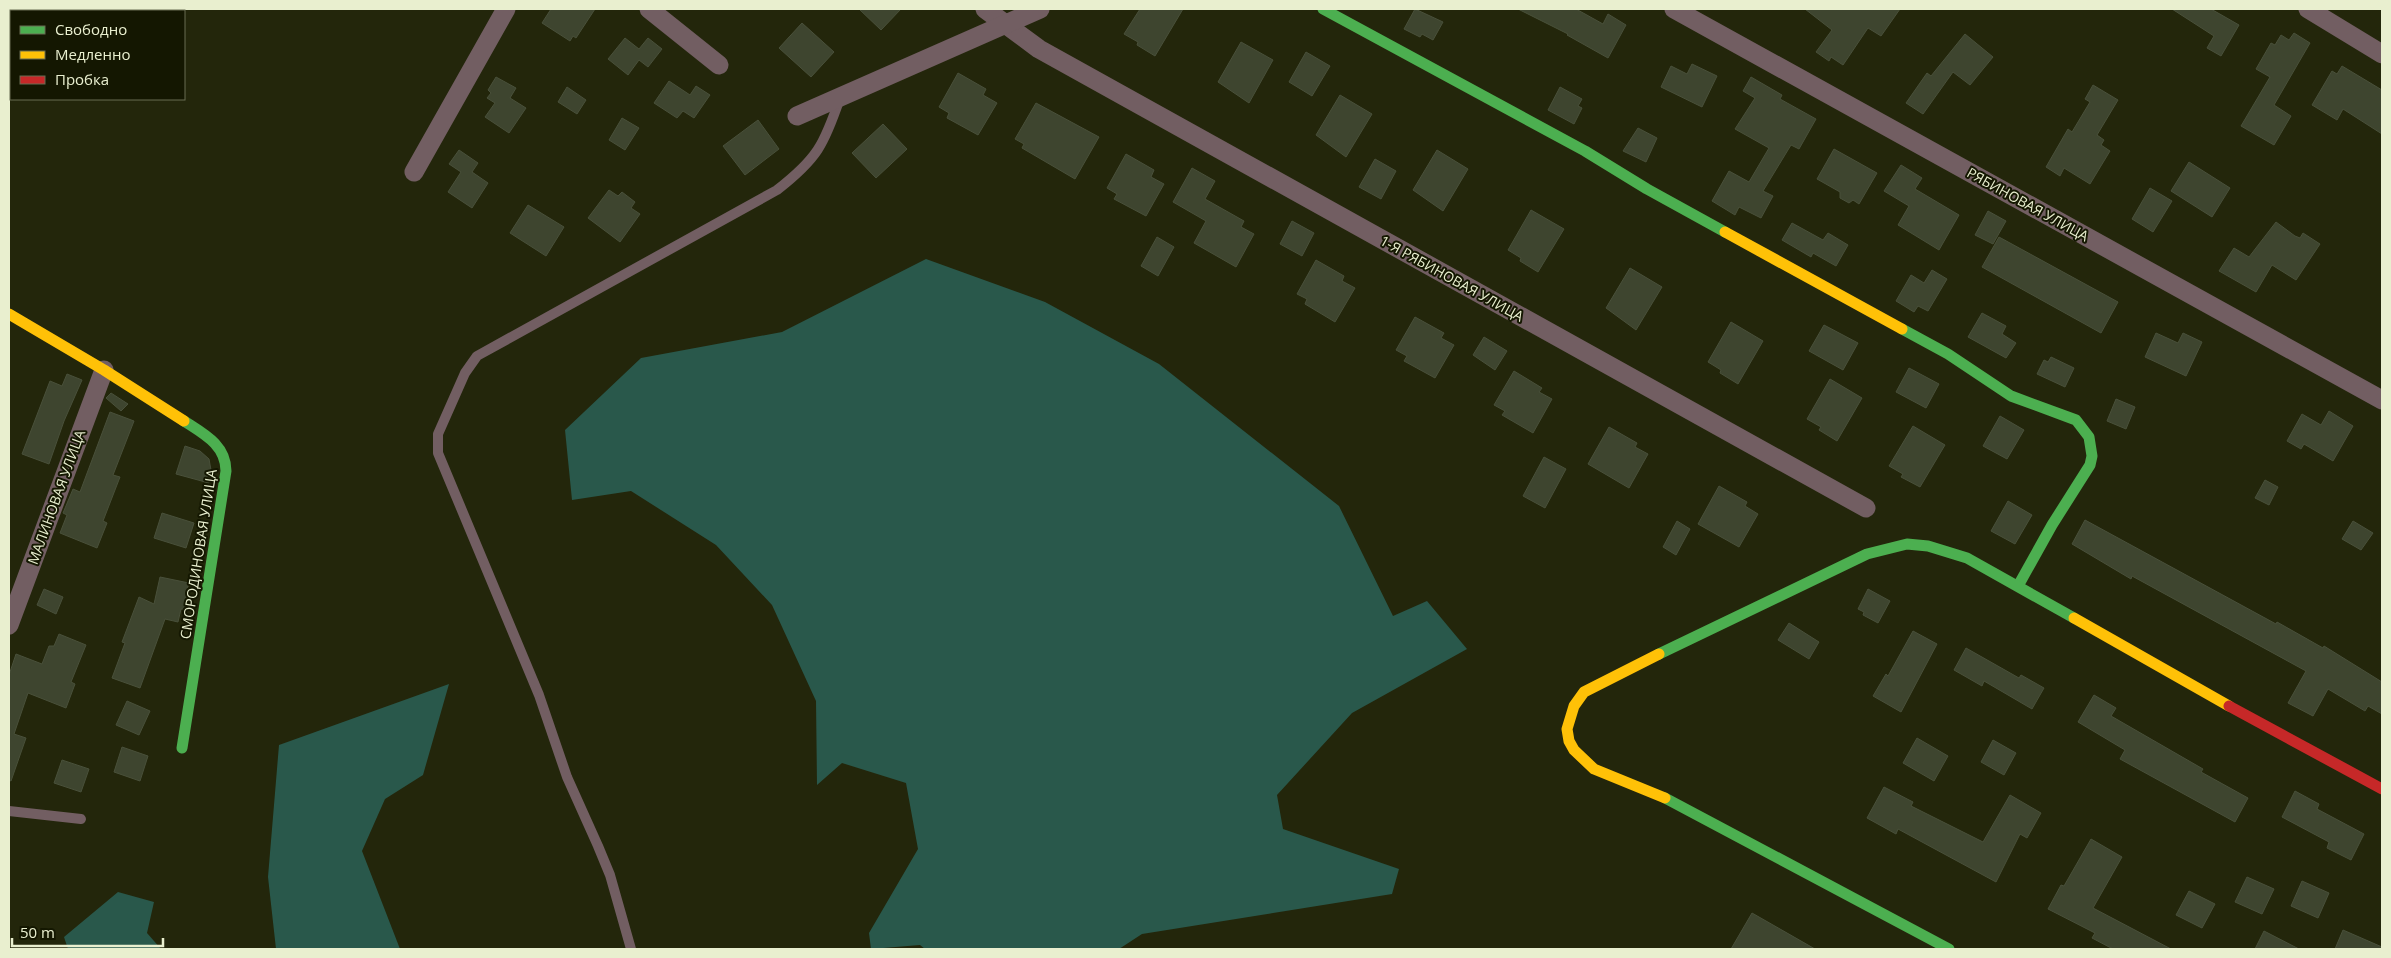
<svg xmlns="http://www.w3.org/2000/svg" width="2391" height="958" font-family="'Open Sans',sans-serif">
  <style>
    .water { fill: #29584b }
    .building { fill: #3e452f; stroke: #49503a }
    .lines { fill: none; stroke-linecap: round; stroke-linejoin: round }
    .lane { stroke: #725e62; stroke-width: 10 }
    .street { stroke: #725e62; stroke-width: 19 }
    .fast { stroke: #4caf50; stroke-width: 11 }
    .slow { stroke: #ffc107; stroke-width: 11 }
    .jam { stroke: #c62828; stroke-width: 11 }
    .labels { text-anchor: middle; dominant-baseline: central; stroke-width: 4; stroke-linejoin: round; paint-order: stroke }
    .street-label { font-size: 14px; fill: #e9efcf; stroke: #141701 }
  </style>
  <rect width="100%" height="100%" fill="#23260b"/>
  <g class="water">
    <path d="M926,259l119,43 114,62 180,142 54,110 34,-15 40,48 -115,64 -75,82 6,34 116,40 -7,25 -250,40 -23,15h-194l-5,-4 -49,4 -2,-16 49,-84 -12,-66 -64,-20 -25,22 -1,-84 -44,-96 -56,-60 -85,-54 -59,9 -7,-70 76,-72 141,-26z"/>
    <path d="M449,684l-26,91 -38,24 -23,52 38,98h-124l-8,-72 11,-132z"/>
    <path d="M118,892l36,10 -7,31 14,16h-93l-4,-12z"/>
  </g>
  <g class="building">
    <path d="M551,9h44l-19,29 -3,-2 -3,5 -28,-18z"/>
    <path d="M859,9h42l-20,21z"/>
    <path d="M1140,9h43l-28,47 -18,-11 1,-3 -14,-8z"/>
    <path d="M1415,9l28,13 -10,18 -11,-6 -2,3 -16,-8z"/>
    <path d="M1518,9h58l27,15 5,-10 18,11 -18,33 -41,-23 1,-1z"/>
    <path d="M1805,9h95l-19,27 -13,-8 -25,37 -12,-8 -2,4 -13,-9 16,-22z"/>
    <path d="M2172,9h39l28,16 -18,31 -14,-8 7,-12z"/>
    <path d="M802,23l32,29 -23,25 -32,-29z"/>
    <path d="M2294,33l16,10 -36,62 17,11 -17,29 -33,-19 29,-49 -14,-8 15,-26 4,2 6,-10 8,5z"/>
    <path d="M1965,34l28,23 -23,28 -17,-13 -30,42 -17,-11 21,-30 4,3z"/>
    <path d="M625,38l14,11 9,-11 14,11 -14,18 -9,-7 -11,15 -20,-16z"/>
    <path d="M1241,42l32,18 -24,43 -31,-21z"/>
    <path d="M1306,52l24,14 -18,30 -23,-14z"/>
    <path d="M1692,64l25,12 -15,31 -41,-20 10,-21 16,8z"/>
    <path d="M2342,66l40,24v44l-39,-25 -6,11 -25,-15 20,-34 5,3z"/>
    <path d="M958,73l28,16 -3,6 14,8 -19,32 -31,-17 2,-5 -10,-6z"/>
    <path d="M496,77l20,11 -6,10 16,10 -17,25 -24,-16 10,-14 -8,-5 4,-5 -3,-3z"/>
    <path d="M1751,77l31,18 -2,4 36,20 -17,30 -8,-4 -28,46 10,5 -12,22 -22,-11 -4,8 -23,-14 17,-30 20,11 20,-34 -34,-19 20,-31 -12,-7z"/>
    <path d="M669,81l21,14 6,-9 14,9 -16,23 -11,-7 -6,7 -23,-15z"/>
    <path d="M2093,85l25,15 -21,35 7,5 -3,5 9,6 -20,33 -26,-16 -4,8 -14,-9 22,-38 4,3 18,-30 -5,-3z"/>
    <path d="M567,87l19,13 -9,14 -19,-12z"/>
    <path d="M1560,87l22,12 -4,7 4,2 -8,16 -26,-14z"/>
    <path d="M1340,95l32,19 -26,43 -30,-22z"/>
    <path d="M1036,103l63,34 -24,42 -53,-31 2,-4 -9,-5z"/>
    <path d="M622,118l17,10 -14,22 -16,-10z"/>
    <path d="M758,120l21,29 -34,26 -22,-29z"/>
    <path d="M883,124l24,25 -31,29 -24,-25z"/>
    <path d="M1638,128l19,10 -11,24 -23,-11z"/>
    <path d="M1834,149l43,24 -18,31 -6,-4 -4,3 -9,-5v-6l-23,-13z"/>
    <path d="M459,150l19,13 -6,9 16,11 -16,25 -24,-16 13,-20 -12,-8z"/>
    <path d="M1437,150l31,19 -25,42 -30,-21z"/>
    <path d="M1126,154l28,16 -3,7 13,7 -18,32 -32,-17 3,-5 -10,-6z"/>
    <path d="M1375,159l21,12 -15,28 -22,-12z"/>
    <path d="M2189,162l41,26 -18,29 -41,-26z"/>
    <path d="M1901,165l21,13 -7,11 44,26 -20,35 -41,-25 11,-19 -25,-15z"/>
    <path d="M1192,168l23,13 -10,18 39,22 -3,6 13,7 -18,33 -42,-24 12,-22 -33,-19z"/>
    <path d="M2150,188l22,13 -19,31 -21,-13z"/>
    <path d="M609,190l9,6 4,-4 13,10 -4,6 9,6 -20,28 -32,-24z"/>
    <path d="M528,205l36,22 -18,29 -36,-23z"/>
    <path d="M1531,210l33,19 -26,43 -18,-11 1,-3 -13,-8z"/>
    <path d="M1988,211l18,10 -13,23 -18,-9z"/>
    <path d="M1292,221l22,12 -12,23 -22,-12z"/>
    <path d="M2276,222l19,14 5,2 3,-5 17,11 -24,36 -24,-15 -16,27 -37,-21 15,-23 15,9z"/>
    <path d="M1792,223l31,17 5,-7 20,12 -12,21 -23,-13 -2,4 -29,-17z"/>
    <path d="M1157,237l17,10 -16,29 -17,-10z"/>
    <path d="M1999,237l119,65 -17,31 -119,-66z"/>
    <path d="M1316,260l28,16 -2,5 13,7 -20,34 -30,-18 2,-5 -10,-5z"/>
    <path d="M1630,268l32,19 -26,43 -30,-22z"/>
    <path d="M1932,270l15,9 -19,32 -10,-5 -4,6 -18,-11 15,-26 13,8z"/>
    <path d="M1982,313l24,13 -4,8 14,9 -10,15 -38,-21z"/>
    <path d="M1415,317l29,16 -3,5 13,7 -19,33 -31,-17 3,-5 -11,-6z"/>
    <path d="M1731,322l32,19 -25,43 -18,-11 1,-3 -13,-8z"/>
    <path d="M1824,325l34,18 -15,27 -34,-19z"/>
    <path d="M2156,333l22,10 5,-10 19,9 -16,34 -41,-19z"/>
    <path d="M1484,337l23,14 -12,19 -22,-15z"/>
    <path d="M2051,357l23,11 -9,19 -28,-13 7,-14 4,2z"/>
    <path d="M1909,368l30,16 -13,24 -30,-16z"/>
    <path d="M1514,371l28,17 -3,4 13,7 -19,34 -31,-18 3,-4 -11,-6z"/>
    <path d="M67,374l15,6 -18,41 -15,43 -27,-10 28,-73 12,5z"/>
    <path d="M1830,379l32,19 -25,43 -18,-11 2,-3 -14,-8z"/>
    <path d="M111,393l17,11 -7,7 -15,-13z"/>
    <path d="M2116,399l19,8 -9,22 -19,-8z"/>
    <path d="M2329,411l24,15 -20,35 -29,-17 -3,5 -14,-8 15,-27 19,11z"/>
    <path d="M110,412l24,9 -21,54 7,2 -17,44 4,2 -10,25 -37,-15 7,-18 -4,-2 10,-24 7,3z"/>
    <path d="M2000,416l24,14 -17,29 -24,-13z"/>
    <path d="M1913,426l32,19 -25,42 -19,-10 2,-3 -14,-8z"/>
    <path d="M1609,427l28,16 -2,4 13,7 -19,34 -41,-24z"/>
    <path d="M185,446l15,5 9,8 2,11 -2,13 -33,-9z"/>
    <path d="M1544,457l22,12 -21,39 -22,-12z"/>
    <path d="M2265,480l13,7 -9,18 -14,-7z"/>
    <path d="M1719,486l28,16 -2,4 13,8 -19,33 -41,-23z"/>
    <path d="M2008,501l24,14 -17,29 -24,-13z"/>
    <path d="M162,513l32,10 -8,25 -32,-10z"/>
    <path d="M2085,520l191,104 1,-2 46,26 1,-2 58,36v32l-14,-8 -3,5 -37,-22 -15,27 -25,-13 18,-32 -174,-95 -1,3 -59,-35z"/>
    <path d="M1677,521l13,8 -14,26 -13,-8z"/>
    <path d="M2353,521l20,12 -12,17 -19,-11z"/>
    <path d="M160,577l29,6 -3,10 4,1 -3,16 -6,-1 -3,13 -13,-3 -25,69 -28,-10 13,-35 -3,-1 17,-45 15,7z"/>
    <path d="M44,589l19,8 -7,17 -19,-9z"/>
    <path d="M1868,589l22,12 -12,22 -15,-8 1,-3 -6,-3z"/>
    <path d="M1789,623l30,19 -10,17 -31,-19z"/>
    <path d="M1913,631l24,13 -36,68 -28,-16 13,-22 2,2z"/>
    <path d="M59,634l27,11 -15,37 4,2 -9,24 -38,-15 -14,41 12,4 -15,43 -2,-1v-105l7,-21 26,10 7,-18h5z"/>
    <path d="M1966,648l53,30 2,-3 23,13 -12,21 -48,-28 -2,5 -28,-16z"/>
    <path d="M2094,695l22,13 -5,8 92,53 -2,3 47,26 -13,24 -115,-63 5,-9 -47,-28z"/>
    <path d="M127,701l23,10 -11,24 -23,-10z"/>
    <path d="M1917,738l31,18 -14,25 -31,-18z"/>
    <path d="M1993,740l23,13 -12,22 -23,-13z"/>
    <path d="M122,747l26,9 -8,25 -26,-9z"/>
    <path d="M62,760l27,9 -8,23 -27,-9z"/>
    <path d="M1884,787l29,15 -2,4 72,36 27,-47 31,18 -14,25 -7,-4 -24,48 -98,-53 -2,5 -29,-16z"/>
    <path d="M2295,791l24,13 -2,5 47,25 -13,26 -24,-12 2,-6 -47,-25z"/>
    <path d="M2091,839l31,18 -29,51 78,41h-58l-21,-11 3,-5 -47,-24 13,-24 3,1z"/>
    <path d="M2247,877l27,12 -12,25 -27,-12z"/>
    <path d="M2302,881l27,12 -11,25 -27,-12z"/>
    <path d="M2189,891l26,13 -13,24 -26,-13z"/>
    <path d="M1752,913l63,36h-84z"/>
    <path d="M2343,930l39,17v2h-47z"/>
    <path d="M2264,931l35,18h-44z"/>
  </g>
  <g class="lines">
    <g class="lane">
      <path d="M9,811l72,8"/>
      <path d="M631,949l-21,-74 -12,-29 -31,-69 -28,-82 -101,-242v-19l27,-61 12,-17 300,-166c40,-31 47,-45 63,-92"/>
    </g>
    <g class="street">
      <path d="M649,9l70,56"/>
      <path d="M985,9l54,40 827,459"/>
      <path d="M1674,9l708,391"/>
      <path d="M2308,9l74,45"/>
      <path d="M797,116l243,-107"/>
      <path d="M414,172l92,-163"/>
      <path d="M9,625l95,-255"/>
    </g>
    <g class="fast">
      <path d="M1323,9l262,142 62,38 78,43"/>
      <path d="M1902,329l46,25 63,42 65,24 13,17 3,19 -2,9 -38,60 -34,61"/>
      <path d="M1659,654l208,-100 40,-10 21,2 39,12 107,60"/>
      <path d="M182,748l44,-277c0,-26 -22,-37 -42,-50"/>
      <path d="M1665,798l284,151"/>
    </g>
    <g class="slow">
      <path d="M1725,232l177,97"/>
      <path d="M9,314l95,56 80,51"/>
      <path d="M2074,618l155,88"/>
      <path d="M1659,654l-75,38 -10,14 -7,23 2,12 5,9 20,19 71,29"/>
    </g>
    <path class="jam" d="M2229,706l153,83"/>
  </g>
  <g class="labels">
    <g class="street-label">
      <text transform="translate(2028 204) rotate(29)">РЯБИНОВАЯ УЛИЦА</text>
      <text transform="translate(1452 278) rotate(29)">1-Я РЯБИНОВАЯ УЛИЦА</text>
      <text transform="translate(56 497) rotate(-70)">МАЛИНОВАЯ УЛИЦА</text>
      <text transform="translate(198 554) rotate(-81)">СМОРОДИНОВАЯ УЛИЦА</text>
    </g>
  </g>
  <rect width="2391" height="958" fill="none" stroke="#e9efcf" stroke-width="20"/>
  <rect x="10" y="10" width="175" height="90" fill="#141701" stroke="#696d53"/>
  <rect x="20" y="26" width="25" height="8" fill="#4caf50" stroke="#696d53"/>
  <text x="55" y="35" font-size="15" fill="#e9efcf">Свободно</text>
  <rect x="20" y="51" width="25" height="8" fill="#ffc107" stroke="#696d53"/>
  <text x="55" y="60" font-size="15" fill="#e9efcf">Медленно</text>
  <rect x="20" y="76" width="25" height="8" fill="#c62828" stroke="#696d53"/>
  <text x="55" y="85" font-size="15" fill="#e9efcf">Пробка</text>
  <path d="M12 938v8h151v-8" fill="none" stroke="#e9efcf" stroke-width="2.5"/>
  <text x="20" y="938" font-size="15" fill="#e9efcf" stroke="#141701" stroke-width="4" paint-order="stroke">50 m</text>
</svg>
